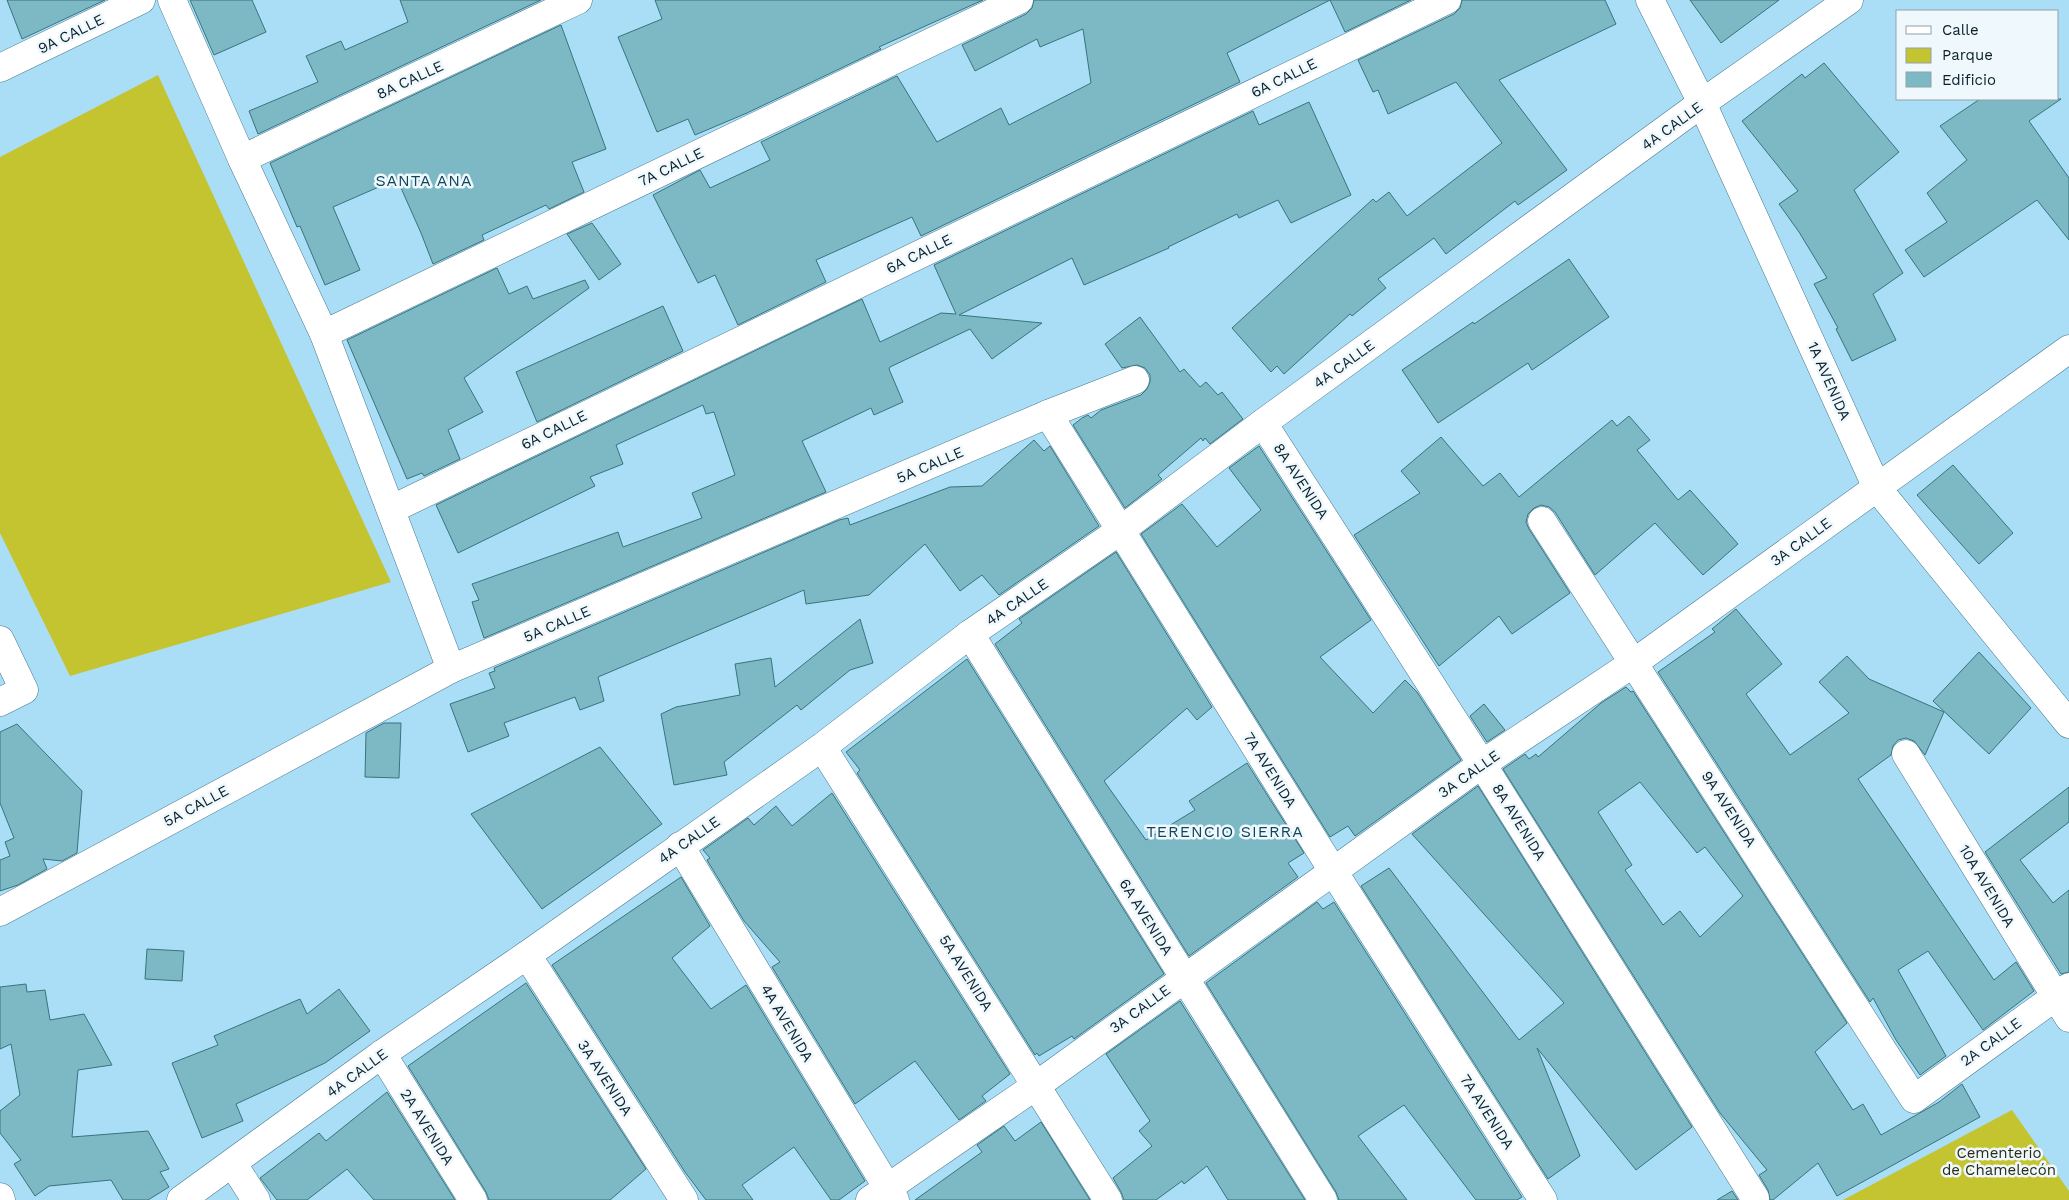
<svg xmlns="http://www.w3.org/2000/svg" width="2069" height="1200" font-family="'Work Sans',sans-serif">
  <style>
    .green { fill: #c4c430 }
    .building { fill: #7db9c4; stroke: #37747d; fill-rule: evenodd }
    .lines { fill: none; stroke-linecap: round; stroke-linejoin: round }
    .minor-casing { stroke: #487990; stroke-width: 29 }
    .minor { stroke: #fff; stroke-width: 28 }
    .labels { text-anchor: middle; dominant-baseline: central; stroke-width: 5; stroke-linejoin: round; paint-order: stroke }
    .street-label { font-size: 15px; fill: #0a1f28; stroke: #eef8fd }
    .park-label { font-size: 15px; fill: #2c2c15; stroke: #eef8fd }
    .neighbourhood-label { font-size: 16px; letter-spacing: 1px; fill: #11465a; stroke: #eef8fd }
  </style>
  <rect width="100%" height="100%" fill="#aadef7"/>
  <g class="green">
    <path d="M158,75l233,507 -321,94 -70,-143v-376z"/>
    <path d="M2012,1110l57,81v9h-226z"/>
  </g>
  <g class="building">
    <path d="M7,0h98l-83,39z"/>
    <path d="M190,0h62l14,32 -52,23z"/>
    <path d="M400,0h141l-283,134 -9,-23 69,-29 -12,-26 35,-15 4,9 63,-28z"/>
    <path d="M655,0h328l-104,47 2,2 -134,64 -52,22 -7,-16 -31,13 -39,-95 44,-18z"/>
    <path d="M1034,0h377l-66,32 -15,-32 -103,53 13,29 -319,154 -9,-19 -96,43 10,22 -88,43 -23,-50 -17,8 -45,-88 47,-25 10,18 60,-28 -9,-18 136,-66 40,66 64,-34 8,17 82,-42 -8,-54 -43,18 -3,-8 -62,32 -13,-26 64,-31 6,-6z"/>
    <path d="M1462,0h143l11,24 -117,56 68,90 -49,35 -3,-4 -69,53 -12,-16 -56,41 8,9 -34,28 -2,-2 -66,60 -7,-8 -6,6 -39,-44 141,-129 3,3 13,-10 18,24 95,-73 -46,-61 -68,32 -10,-24 -5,2 -15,-32 96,-46 6,-6z"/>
    <path d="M1690,0h89l-58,43z"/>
    <path d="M561,25l45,124 -34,13 12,30 -35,17 -3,-4 -64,30 2,5 -51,24 -12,-31 -24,-54 -64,28 27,63 -35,15 -25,-59 -3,1 -27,-64z"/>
    <path d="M1824,63l75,89 -45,38 49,83 -30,21 23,46 -44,21 -16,-32 2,-1 -24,-44 13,-6 -28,-46 -20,-28 19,-13 -56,-70 60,-47 3,4z"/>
    <path d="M1980,99h81l-32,22 40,57v62l-32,-40 -113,77 -19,-27 42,-28 -20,-29 40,-33 -27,-34z"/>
    <path d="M1309,102l42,93 -60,28 -13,-23 -39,18 -2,-4 -69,33 1,1 -85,37 -12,-27 -113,57 83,8 -50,36 -22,-30 -80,38 -1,2 14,33 -29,13 -3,-7 -69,33 24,51 -342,146 -12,-36 7,-2 -7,-16 146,-52 5,15 79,-29 -10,-25 43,-18 -21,-63 -8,2 -3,-9 -87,40 7,19 -33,13 5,9 -137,67 -22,-48 426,-206 18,43 61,-29 15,1 -22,-49 319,-154 6,14z"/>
    <path d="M592,223l29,41 -22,16 -32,-46z"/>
    <path d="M1569,259l40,58 -77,53 -4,-7 -90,60 -36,-53 71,-48 1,2z"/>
    <path d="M497,268l12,26 18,-8 6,13 52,-19 4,8 -125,90 19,34 -35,18 12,29 -36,17 -2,-3 -15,6 -60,-139z"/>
    <path d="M663,306l20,45 -146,71 -21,-50z"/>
    <path d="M1140,317l40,55 4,-3 16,18 6,-5 12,13 4,-3 21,27 -33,25 -5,-6 -2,3 -2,-3 -43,37 4,4 -37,29 -52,-83 9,-7 6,-3 3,3 10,-8 40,-15 6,-6 3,-7v-7l-5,-7 -8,-3 -15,3 -17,-24z"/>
    <path d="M1629,416l21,24 -13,10 41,50 12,-10 48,54 -35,31 -48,-52 -60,52 -40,-63 -6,-5 -8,-2 -7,3 -6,6 -2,8 3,7 41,64 -58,41 -13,-18 -60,50 -85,-131 66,-42 -19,-22 40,-34 42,49 17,-13 19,24 93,-77 5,6z"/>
    <path d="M1034,440l10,11 6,-5 49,80 -100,69 -17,-20 -22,16 -35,-47 -56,51 -63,9 -2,-14 -206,87 6,24 -24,9 -5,-13 -71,26 5,13 -41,16 -18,-48 45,-16 -6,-15 6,-2 -1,-3 345,-148 9,-2 2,7 100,-38 32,-1z"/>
    <path d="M1259,446l112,174 -51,37 53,56 32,-33 12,12 44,68 -106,76 -7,-10 -18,11 -189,-303 41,-30 35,43 44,-37 -32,-42z"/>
    <path d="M1953,465l60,68 -34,31 -62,-69z"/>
    <path d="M1116,552l96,155 -15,13 -10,-12 -83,73 42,59 49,-30 -6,-9 58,-38 57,90 -16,10 10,14 -109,79 -194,-312 27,-21 -3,-4z"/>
    <path d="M1736,609l46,55 -36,30 44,61 59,-42 -30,-31 28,-26 22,23 75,33 -19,43 -11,-14 -8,-3 -8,2 -5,6 -2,9 -33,24 136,201 22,-18 18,29 -51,39 -55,-79 -30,19 48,86 -26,19 -24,-35 -23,-42 -3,4 -212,-330 57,-40 -3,-3z"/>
    <path d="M860,619l13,44 -23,7 -49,40 -4,-5 -73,57 3,13 -53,10 -13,-71 15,-7 64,-12 -5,-31 36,-6 4,29z"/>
    <path d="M1979,652l52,56 -42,46 -56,-53z"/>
    <path d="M967,659l197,315 -90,65 -2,-3 -33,20 -2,-3 -2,2 -178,-282 3,-3 -14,-18z"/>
    <path d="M1626,687l5,5 2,-1 214,332 -32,29 38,58 10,-6 18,31 58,-33 23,-18 18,33 -143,79 -19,-33 -45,37h-3l-2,-10 -9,-15 8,-5 -47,-57 -217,-344 22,-15 4,5 7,-5 2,3 63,-54zM1640,782l57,71 8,-6 38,49 -43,41 -20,-26 -17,14 -38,-55 7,-5 -34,-53z"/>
    <path d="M1484,704l21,26 -18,12 -17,-26z"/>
    <path d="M384,723h17l-2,55 -34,-1 1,-44z"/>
    <path d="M17,724l65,67 -5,62 -15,8 -19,-2 4,10 -29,16 -18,6v-31l10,-4 -5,-14 9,-4 -14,-35v-71z"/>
    <path d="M600,747l62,77 -120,85 -71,-95z"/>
    <path d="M1478,786l214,341 -56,43 -99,-122 43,108 -32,23 -187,-293 28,-18 130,172 45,-37 -152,-169z"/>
    <path d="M2069,787v35l-49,38 33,43 16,-13v82l-8,2 -76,-122z"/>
    <path d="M832,793l178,281 -28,22 4,5 -27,19 -44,-59 -60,43 -83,-137 8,-5 -36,-41 -37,-61 3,-2 -7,-8 45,-32 6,7 22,-19 16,20z"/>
    <path d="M681,877l29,49 -38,32 39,51 35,-24 119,196 -26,19h-8l-37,-53 -52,38 11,15h-47l-21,-28 -133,-207z"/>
    <path d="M1317,902l6,7 11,-7 188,295 -5,3h-41l-72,-95 -46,31 49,64h-68l-3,-8 -130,-209z"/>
    <path d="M147,949l37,2 -2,30 -37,-2z"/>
    <path d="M526,983l120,186 -36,31h-121l-3,-8 -78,-126z"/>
    <path d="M26,984l1,8 18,-2 5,30 34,-6 28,51 -34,5 -6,67 76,-6 21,38 -9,3 9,15 -21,13h-25l-12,-20 -62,6 -14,10 -21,-32 7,-4 -21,-27v-22l20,-16 -9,-51 -11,5v-62z"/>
    <path d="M339,989l31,42 -45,32 -89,41 7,17 -41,17 -30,-75 46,-18 -4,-9 86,-37 7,15z"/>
    <path d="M1180,1001l125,199h-77l-21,-34 -23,18 -2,-3 -26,19h-32l-3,-8 -8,-14 39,-32 -13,-15 11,-10 -44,-67z"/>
    <path d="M387,1092l68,108h-81l-27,-31 -40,31h-30l-17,-22 59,-45 7,8z"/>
    <path d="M1041,1122l49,78h-175l67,-48 -5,-7 27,-19 11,15z"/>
    <path d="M1732,1191l6,9h-21z"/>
  </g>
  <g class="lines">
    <defs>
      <g id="minor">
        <path d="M172,0l70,159 82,175 127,335"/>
        <path d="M1650,0l52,103 175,385 192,236"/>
        <path d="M0,68l141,-68"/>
        <path d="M242,159l336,-159"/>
        <path d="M324,334l695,-334"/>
        <path d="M1048,414l285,457 210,329"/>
        <path d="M1263,423l219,341 273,434"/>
        <path d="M392,509l1055,-509"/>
        <path d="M1542,521l372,578 155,-112"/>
        <path d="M970,634l353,566"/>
        <path d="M0,640l24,50 -24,12"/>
        <path d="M822,747l286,453"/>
        <path d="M1906,754l163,264"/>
        <path d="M680,846l215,354"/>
        <path d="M0,912l451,-243 597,-255 87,-34"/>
        <path d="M527,955l157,245"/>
        <path d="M382,1054l91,146"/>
        <path d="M233,1164l23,36"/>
        <path d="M0,1197l1,3"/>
        <path d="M181,1200l201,-146 145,-99 295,-208 148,-113 151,-104 142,-107 439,-320 147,-103"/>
        <path d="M870,1200l167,-115 445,-321 153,-102 434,-313"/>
      </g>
    </defs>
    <use href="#minor" class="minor-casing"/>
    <use href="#minor" class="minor"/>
  </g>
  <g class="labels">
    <g class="street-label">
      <text transform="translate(71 34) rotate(-26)">9A CALLE</text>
      <text transform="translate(1284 78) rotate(-26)">6A CALLE</text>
      <text transform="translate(410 80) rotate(-25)">8A CALLE</text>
      <text transform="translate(1672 126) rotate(-36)">4A CALLE</text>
      <text transform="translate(671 167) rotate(-26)">7A CALLE</text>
      <text transform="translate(919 254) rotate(-26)">6A CALLE</text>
      <text transform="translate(1344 364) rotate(-36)">4A CALLE</text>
      <text transform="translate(1829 381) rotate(66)">1A AVENIDA</text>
      <text transform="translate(554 430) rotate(-26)">6A CALLE</text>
      <text transform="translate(930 465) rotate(-23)">5A CALLE</text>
      <text transform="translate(1301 481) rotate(57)">8A AVENIDA</text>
      <text transform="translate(1801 542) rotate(-36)">3A CALLE</text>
      <text transform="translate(1017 602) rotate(-34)">4A CALLE</text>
      <text transform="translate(557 624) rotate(-23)">5A CALLE</text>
      <text transform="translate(1270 770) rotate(58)">7A AVENIDA</text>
      <text transform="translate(1469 774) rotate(-35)">3A CALLE</text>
      <text transform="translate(196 806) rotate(-28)">5A CALLE</text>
      <text transform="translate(1729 809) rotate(57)">9A AVENIDA</text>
      <text transform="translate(1519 822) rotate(58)">8A AVENIDA</text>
      <text transform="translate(689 840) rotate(-35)">4A CALLE</text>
      <text transform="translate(1987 886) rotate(59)">10A AVENIDA</text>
      <text transform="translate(1146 917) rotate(58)">6A AVENIDA</text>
      <text transform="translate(966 973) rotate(58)">5A AVENIDA</text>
      <text transform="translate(1140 1009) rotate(-36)">3A CALLE</text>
      <text transform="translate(787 1023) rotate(59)">4A AVENIDA</text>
      <text transform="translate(1991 1042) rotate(-36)">2A CALLE</text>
      <text transform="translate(357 1073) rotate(-36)">4A CALLE</text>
      <text transform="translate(605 1078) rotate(57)">3A AVENIDA</text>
      <text transform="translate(1487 1112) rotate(57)">7A AVENIDA</text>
      <text transform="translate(427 1127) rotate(58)">2A AVENIDA</text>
    </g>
    <g class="park-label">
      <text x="1999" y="1153">Cementerio<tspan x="1999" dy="17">de Chamelecón</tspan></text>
    </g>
    <g class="neighbourhood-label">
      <text x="424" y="180">SANTA ANA</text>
      <text x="1225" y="831">TERENCIO SIERRA</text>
    </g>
  </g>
  <rect x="1896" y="10" width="162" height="90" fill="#eef8fd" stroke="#93a1a8"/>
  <rect x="1906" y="26" width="25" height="8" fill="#ffffff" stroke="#93a1a8"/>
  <text x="1942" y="35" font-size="15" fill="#0a1f28">Calle</text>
  <rect x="1906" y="48" width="25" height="15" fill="#c4c430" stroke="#93a1a8"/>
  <text x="1942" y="60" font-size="15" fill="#0a1f28">Parque</text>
  <rect x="1906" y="72" width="25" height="15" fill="#7db9c4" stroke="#93a1a8"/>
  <text x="1942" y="85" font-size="15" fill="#0a1f28">Edificio</text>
</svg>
